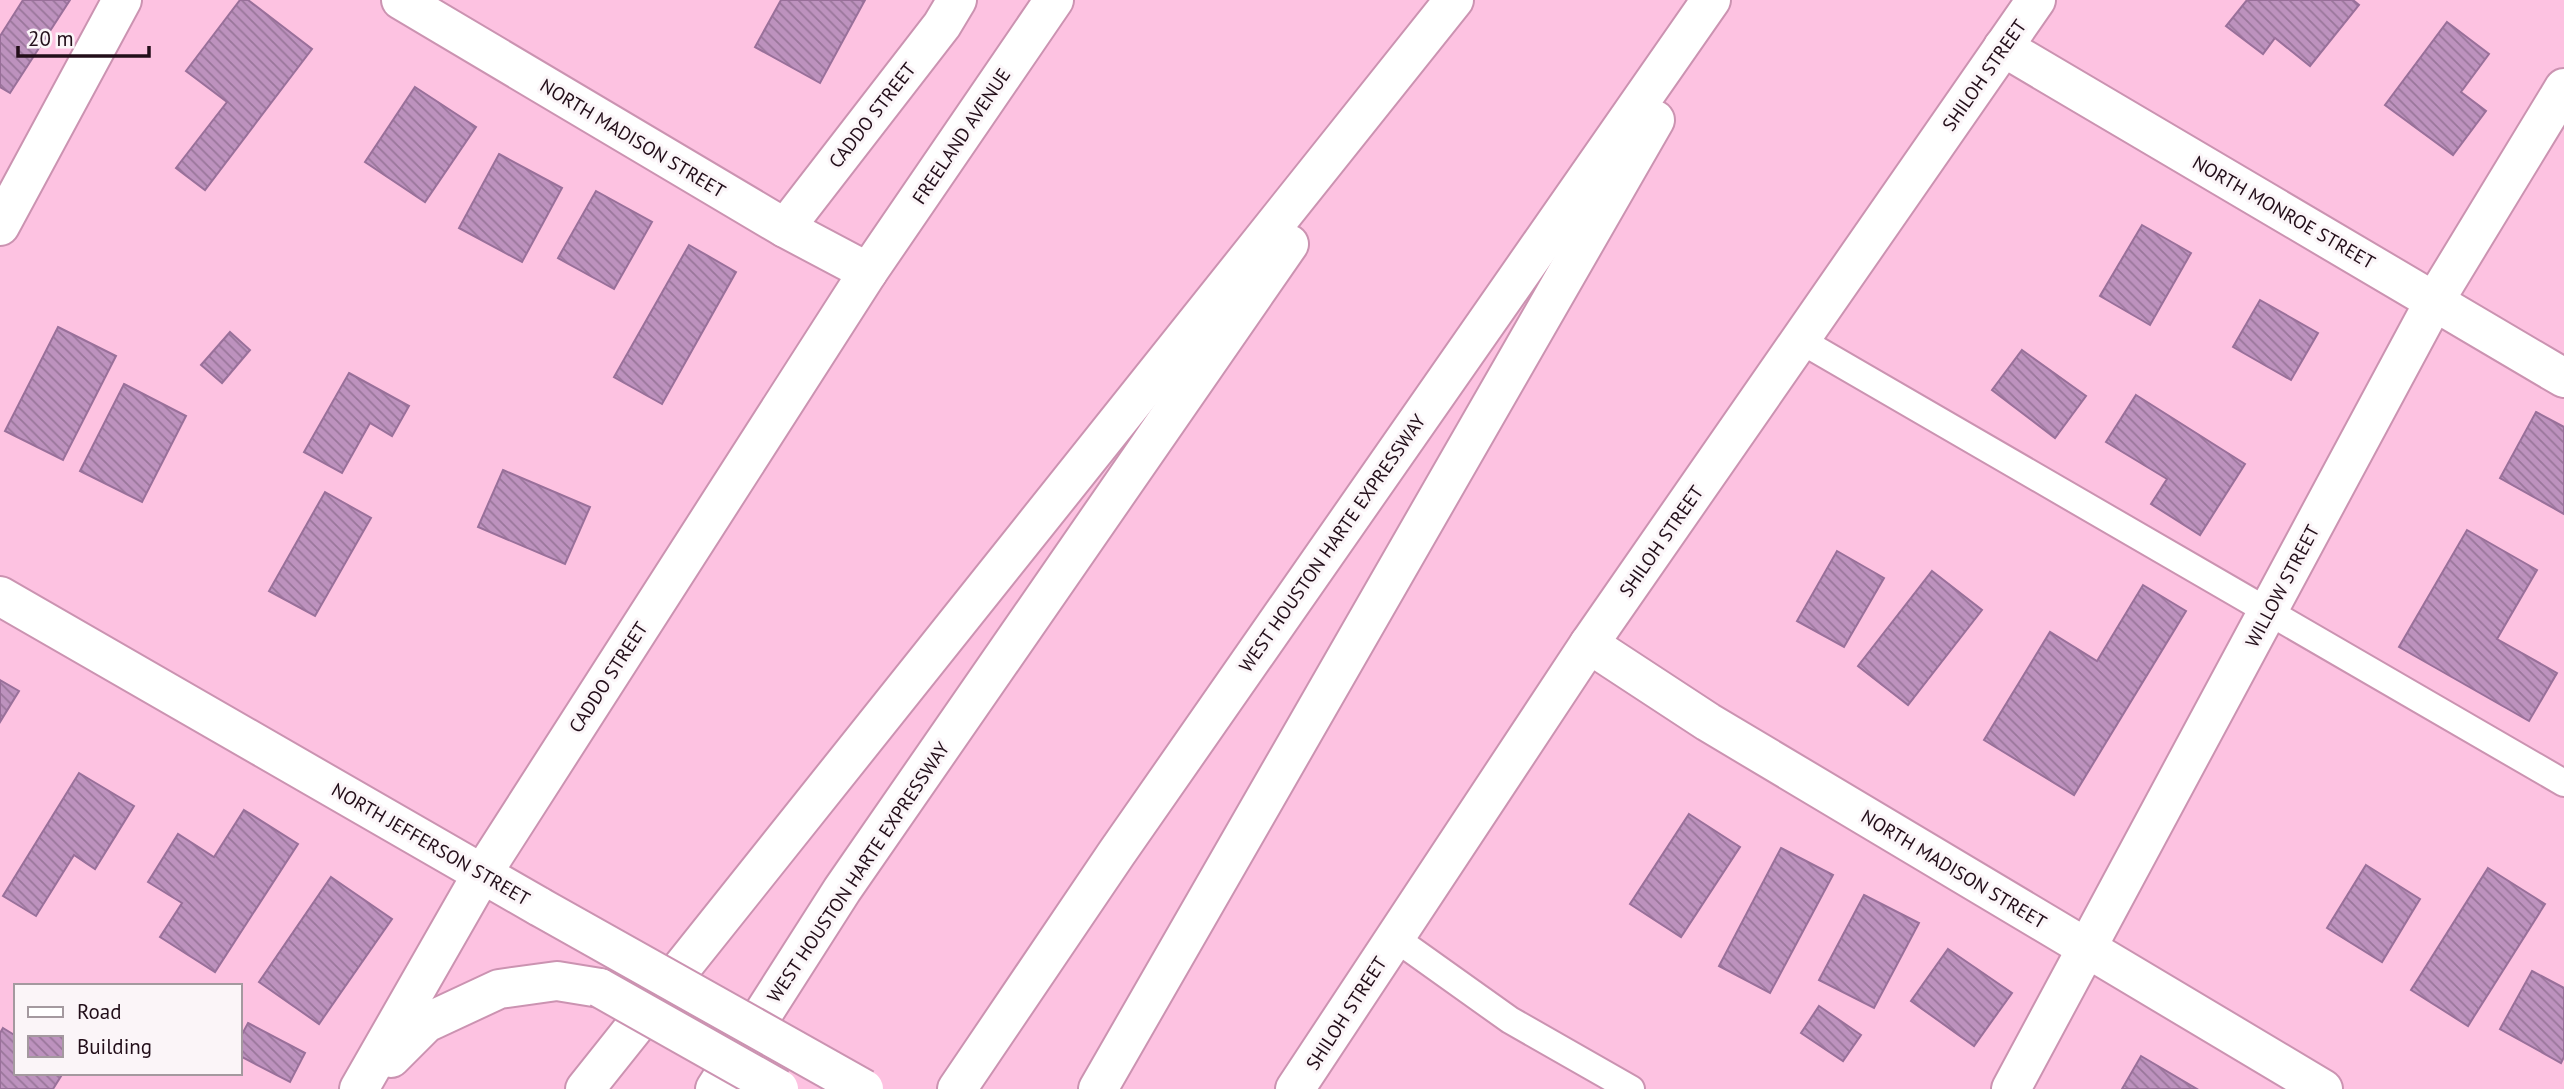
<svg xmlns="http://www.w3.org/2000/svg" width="2564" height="1089" font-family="'PT Sans',sans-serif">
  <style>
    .building { fill: url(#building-back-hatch); stroke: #99709a; stroke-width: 2 }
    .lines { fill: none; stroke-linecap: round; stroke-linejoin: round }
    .service-casing { stroke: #cb93b1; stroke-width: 30 }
    .minor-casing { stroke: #cb93b1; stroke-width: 42 }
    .tertiary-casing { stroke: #cb93b1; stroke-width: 42 }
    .secondary-casing { stroke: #cb93b1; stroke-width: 42 }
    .motorway-casing { stroke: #cb93b1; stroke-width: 42 }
    .service { stroke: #fff; stroke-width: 26 }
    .minor { stroke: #fff; stroke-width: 38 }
    .tertiary { stroke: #fff; stroke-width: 38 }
    .secondary { stroke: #fff; stroke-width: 38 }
    .motorway { stroke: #fff; stroke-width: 38 }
    .tertiary-bridge-casing { stroke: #cb93b1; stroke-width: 42; stroke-linecap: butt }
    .secondary-bridge-casing { stroke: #cb93b1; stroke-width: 42; stroke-linecap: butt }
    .tertiary-bridge { stroke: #fff; stroke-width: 38 }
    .secondary-bridge { stroke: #fff; stroke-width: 38 }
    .labels { text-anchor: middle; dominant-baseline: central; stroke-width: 6; stroke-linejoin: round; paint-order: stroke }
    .street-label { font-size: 19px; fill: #220e19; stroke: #fbf5f8 }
  </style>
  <defs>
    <pattern id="building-back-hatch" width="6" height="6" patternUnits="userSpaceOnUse" patternTransform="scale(1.75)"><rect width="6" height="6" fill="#bd92be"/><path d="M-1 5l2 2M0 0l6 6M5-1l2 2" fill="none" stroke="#99769a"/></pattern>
  </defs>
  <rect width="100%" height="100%" fill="#fdc2e1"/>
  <g class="building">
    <path d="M23,0h47l-60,93 -10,-6v-51z"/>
    <path d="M240,0h8l64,49 -107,141 -29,-22 51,-66 -41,-31z"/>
    <path d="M781,0h84l-45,83 -65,-36z"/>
    <path d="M2247,0h106l6,5 -49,61 -35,-28 -12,16 -37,-28z"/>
    <path d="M2447,22l42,32 -28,38 25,19 -33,44 -68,-50z"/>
    <path d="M415,87l61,40 -51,75 -60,-40z"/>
    <path d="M499,154l63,34 -40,74 -63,-34z"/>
    <path d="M596,191l56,31 -38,67 -56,-31z"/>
    <path d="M2142,225l49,28 -41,72 -50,-29z"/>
    <path d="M689,245l47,27 -74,132 -48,-27z"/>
    <path d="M2260,300l58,33 -27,47 -58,-33z"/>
    <path d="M58,327l58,29 -53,104 -58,-29z"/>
    <path d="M230,332l20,18 -28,33 -21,-18z"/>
    <path d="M2022,350l64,46 -31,42 -63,-48z"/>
    <path d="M349,373l60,33 -17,30 -22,-13 -28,50 -38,-21z"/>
    <path d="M124,384l62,32 -44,86 -62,-31z"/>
    <path d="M2136,395l109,69 -45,71 -49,-31 16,-25 -61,-37z"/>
    <path d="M2536,412l28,15v87l-64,-36z"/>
    <path d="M503,470l87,37 -25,57 -87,-37z"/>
    <path d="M325,492l46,26 -56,98 -46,-25z"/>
    <path d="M2467,530l70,40 -40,69 60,34 -28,48 -130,-74z"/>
    <path d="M1837,551l47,27 -40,69 -47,-26z"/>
    <path d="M1932,571l50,39 -74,95 -50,-39z"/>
    <path d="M2143,585l43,26 -112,184 -90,-55 66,-108 47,29z"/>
    <path d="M0,680l19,11 -19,31z"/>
    <path d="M79,773l55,33 -39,63 -21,-14 -38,61 -33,-20z"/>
    <path d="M244,810l54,34 -83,128 -55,-35 22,-34 -34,-21 30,-48 36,23z"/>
    <path d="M1689,814l51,33 -59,90 -51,-33z"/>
    <path d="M1781,848l52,27 -63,118 -51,-27z"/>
    <path d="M2366,865l54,34 -38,63 -55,-34z"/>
    <path d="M2488,868l57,36 -77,122 -57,-36z"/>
    <path d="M331,877l61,42 -73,105 -60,-42z"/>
    <path d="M1864,895l55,28 -45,85 -55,-28z"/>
    <path d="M1948,949l64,44 -38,53 -63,-45z"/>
    <path d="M2532,971l32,17v69l-3,6 -61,-34z"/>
    <path d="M1819,1006l42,29 -18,26 -42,-28z"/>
    <path d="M248,1023l57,30 -15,29 -50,-26v-18z"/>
    <path d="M3,1028l13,8v37h47l-10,16h-53v-56z"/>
    <path d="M2141,1056l56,33h-75z"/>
  </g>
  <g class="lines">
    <defs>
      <g id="service">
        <path d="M1800,340l764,443"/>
        <path d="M1395,938l115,82 121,69"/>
      </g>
      <g id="minor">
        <path d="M401,0l384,228 83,44"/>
        <path d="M2003,47l561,331"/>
        <path d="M0,226l122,-226"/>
        <path d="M785,228l157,-203 15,-25"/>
        <path d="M1589,644l119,78 615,367"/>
        <path d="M2011,1089l424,-789 129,-212"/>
      </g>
      <path id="tertiary" d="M0,596l540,311"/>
      <g id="secondary">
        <path d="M391,1058l35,-35 73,-34 58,-8 43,7"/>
        <path d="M359,1089l123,-215 386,-602 186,-272"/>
        <path d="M1295,1089l294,-445 447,-644"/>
      </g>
      <g id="motorway">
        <path d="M585,1089l869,-1089"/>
        <path d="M715,1089l127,-199 447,-646"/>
        <path d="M957,1089l159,-235 595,-854"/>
        <path d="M1098,1089l557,-969"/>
      </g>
    </defs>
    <use href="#service" class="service-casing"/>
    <use href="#minor" class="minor-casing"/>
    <use href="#tertiary" class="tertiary-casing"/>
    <use href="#secondary" class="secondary-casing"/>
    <use href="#motorway" class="motorway-casing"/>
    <use href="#service" class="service"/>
    <use href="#minor" class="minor"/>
    <use href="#tertiary" class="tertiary"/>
    <use href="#secondary" class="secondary"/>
    <use href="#motorway" class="motorway"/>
    <defs>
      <path id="tertiary-bridge" d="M540,907l324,182"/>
      <path id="secondary-bridge" d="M600,988l179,101"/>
    </defs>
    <use href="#tertiary-bridge" class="tertiary-bridge-casing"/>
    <use href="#secondary-bridge" class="secondary-bridge-casing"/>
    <use href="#tertiary-bridge" class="tertiary-bridge"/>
    <use href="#secondary-bridge" class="secondary-bridge"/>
  </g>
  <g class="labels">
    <g class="street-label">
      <text transform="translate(1984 75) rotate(-55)">SHILOH STREET</text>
      <text transform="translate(872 115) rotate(-52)">CADDO STREET</text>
      <text transform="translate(961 136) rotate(-56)">FREELAND AVENUE</text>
      <text transform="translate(633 138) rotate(31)">NORTH MADISON STREET</text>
      <text transform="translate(2284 212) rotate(30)">NORTH MONROE STREET</text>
      <text transform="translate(1661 541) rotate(-55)">SHILOH STREET</text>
      <text transform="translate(1332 543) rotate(-55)">WEST HOUSTON HARTE EXPRESSWAY</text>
      <text transform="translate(2282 586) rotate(-62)">WILLOW STREET</text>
      <text transform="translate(608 677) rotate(-57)">CADDO STREET</text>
      <text transform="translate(431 844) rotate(30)">NORTH JEFFERSON STREET</text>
      <text transform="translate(1954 869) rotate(31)">NORTH MADISON STREET</text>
      <text transform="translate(858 872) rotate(-56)">WEST HOUSTON HARTE EXPRESSWAY</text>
      <text transform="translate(1346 1013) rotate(-57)">SHILOH STREET</text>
    </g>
  </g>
  <rect x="14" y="984" width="228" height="91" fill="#fbf5f8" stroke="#a4999f" stroke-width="2"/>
  <rect x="28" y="1007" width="35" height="10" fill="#ffffff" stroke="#a4999f" stroke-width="2"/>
  <text x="77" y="1019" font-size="21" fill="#220e19">Road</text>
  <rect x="28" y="1036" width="35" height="21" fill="url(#building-back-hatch)" stroke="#a4999f" stroke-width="2"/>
  <text x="77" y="1054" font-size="21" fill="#220e19">Building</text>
  <path d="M18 46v10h131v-10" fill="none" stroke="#220e19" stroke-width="3.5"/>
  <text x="28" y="46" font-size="21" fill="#220e19" stroke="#fbf5f8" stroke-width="5" paint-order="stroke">20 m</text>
</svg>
